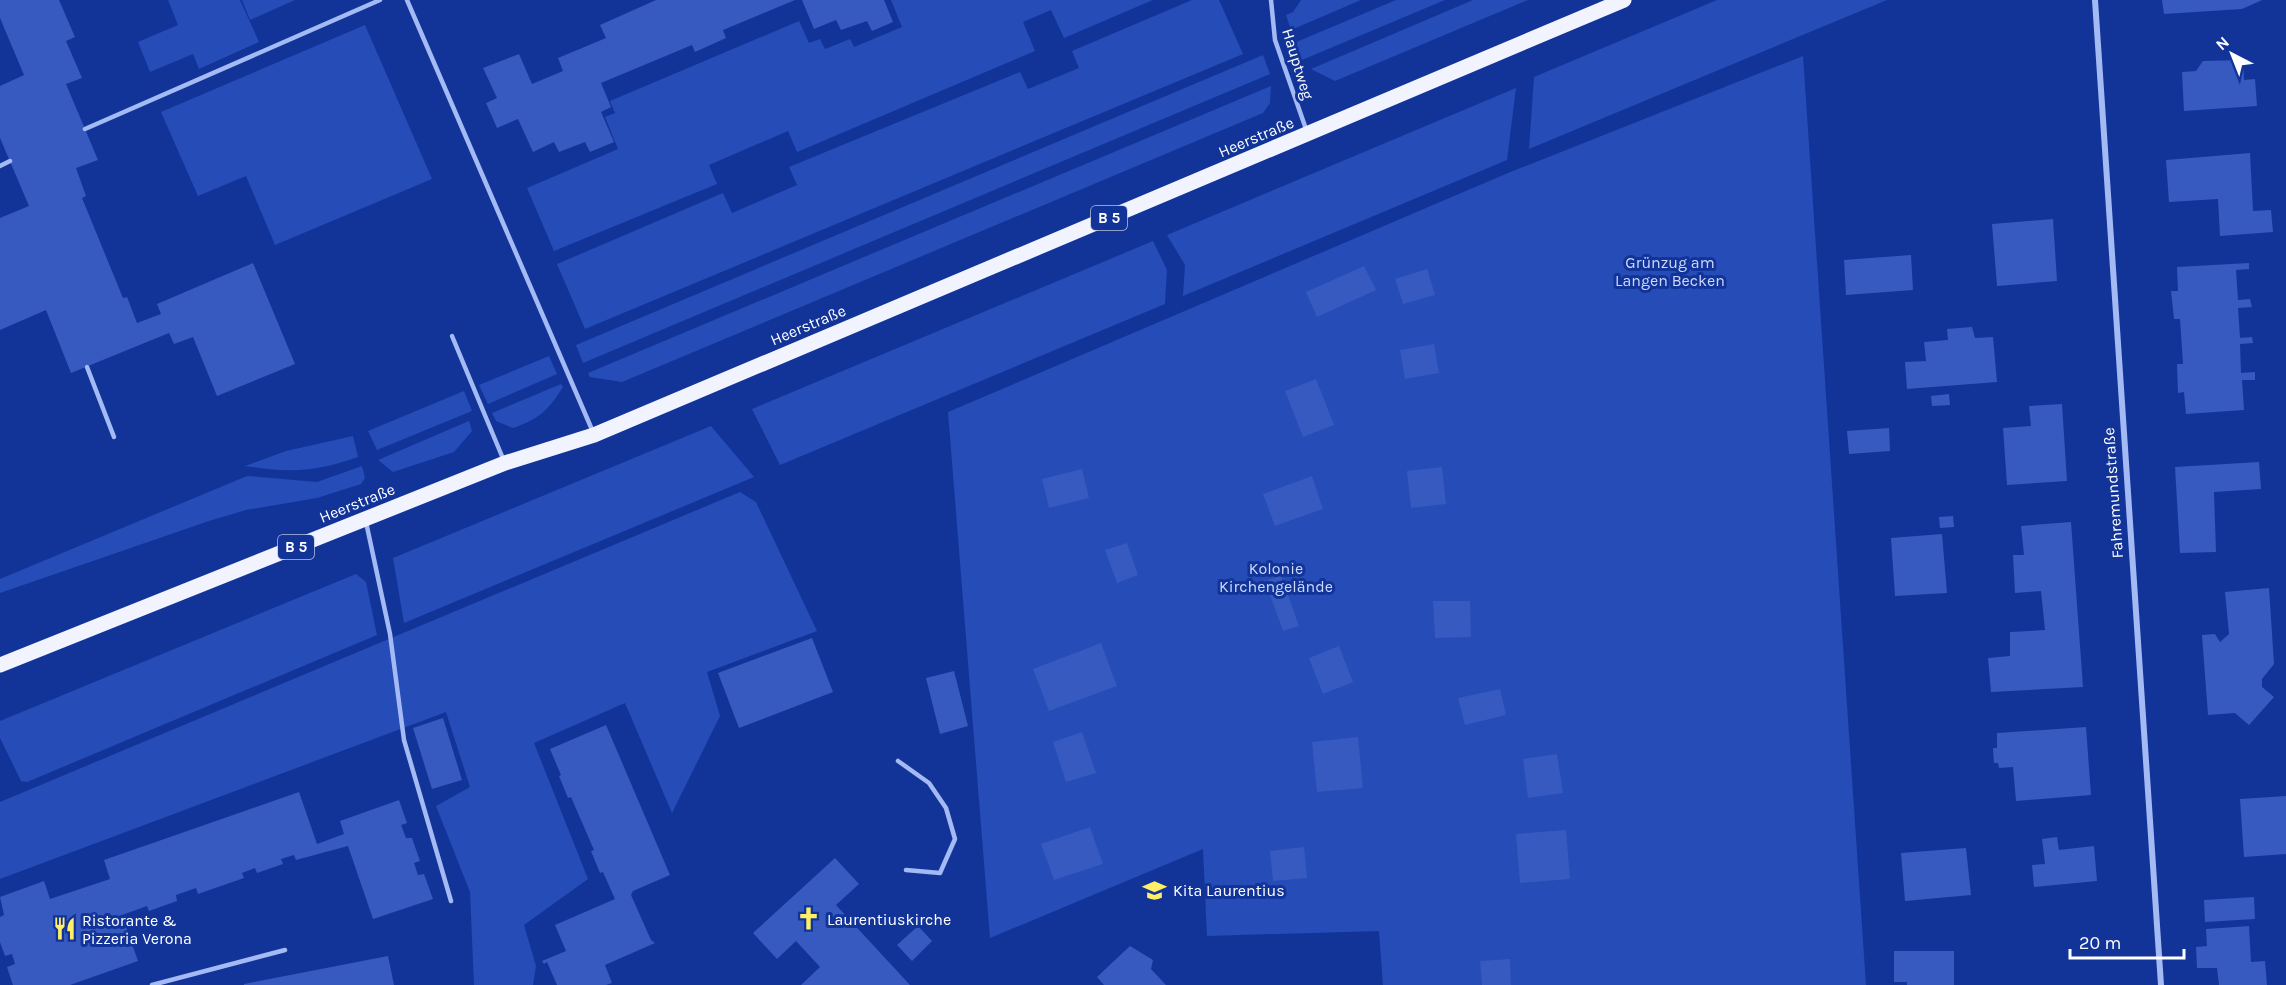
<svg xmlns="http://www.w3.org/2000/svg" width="2286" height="985" font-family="Karla,sans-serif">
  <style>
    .green { fill: #254cb7 }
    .building { fill: #365abf }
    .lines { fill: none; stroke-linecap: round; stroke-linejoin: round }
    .lane { stroke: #a4baf4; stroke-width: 4.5 }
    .street { stroke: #a4baf4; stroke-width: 6 }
    .primary { stroke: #f1f4ff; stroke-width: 15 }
    .labels { text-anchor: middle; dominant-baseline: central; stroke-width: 6; stroke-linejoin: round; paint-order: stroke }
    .shield { fill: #123499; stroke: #b8c2e0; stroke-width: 1.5 }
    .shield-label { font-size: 15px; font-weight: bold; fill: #fff }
    .street-label { font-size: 16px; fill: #fff; stroke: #123499 }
    .park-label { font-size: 16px; fill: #cddafd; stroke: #123499 }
    .poi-label { font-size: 16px; fill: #fff; stroke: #123499; text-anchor: start }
  </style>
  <rect width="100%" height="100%" fill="#123499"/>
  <g class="green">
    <path d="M168,0h72l19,42 -60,27 -6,-15 -43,18 -12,-30 40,-17z"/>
    <path d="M242,0h53l-45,20z"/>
    <path d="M891,0h262l-89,38 -13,-28 -28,12 12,29 -238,101 -9,-21 -79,34 8,19 -163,67 -27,-63 91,-39 -13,-32 10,-4 -5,-12 189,-80 10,22 11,-4 5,10 25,-10 4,8 48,-20z"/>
    <path d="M1192,0h27l24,54 -658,275 -28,-65 166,-71 9,20 65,-28 -8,-18 231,-95 8,17 51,-21 -7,-17z"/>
    <path d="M1301,0h60l-70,30 -5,-15 7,-3z"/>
    <path d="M1396,0h49l-143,60 -8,-17z"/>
    <path d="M1473,0h55l-193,81 -24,-12z"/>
    <path d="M1717,0h170l-358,149 5,-72z"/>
    <path d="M365,25l67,154 -157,66 -29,-69 -48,20 -37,-84z"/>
    <path d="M1263,55l7,19 -687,289 -7,-18z"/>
    <path d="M1803,56l63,929h-483l-4,-54 -172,5 -4,-87 -213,89 -42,-526 560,-239z"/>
    <path d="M1271,86l-1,17 -7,10 -641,269 -32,-5 -2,-4z"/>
    <path d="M1516,88l-9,72 -324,136 2,-31 -18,-30z"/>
    <path d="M1153,241l14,29 -2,34 -385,161 -28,-56z"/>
    <path d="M549,356l8,18 -69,30 -9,-19z"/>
    <path d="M561,384l2,3c-16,25 -23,31 -50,41l-17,-7 -4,-8z"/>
    <path d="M464,391l8,20 -95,39 -9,-19z"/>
    <path d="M469,421l3,10 -18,21 -61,20 -15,-12z"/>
    <path d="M711,426l43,51 -350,146 -11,-65z"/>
    <path d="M353,436l5,21c-43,15 -67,16 -113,9l41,-15z"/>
    <path d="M362,466l3,12 -4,6 -44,14 -71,12 -37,11 -209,72v-14l247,-103 70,6z"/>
    <path d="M740,492l16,10 61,129 -110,41 13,44 -48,97 -47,-110 -91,40 54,136 -64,46 12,41 -3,19h-59l-4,-93 -34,-86 34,-19 -24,-75 -446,167v-77z"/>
    <path d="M356,574l10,8 11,53 -350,147 -6,-1 -21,-43v-17z"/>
  </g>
  <g class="building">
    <path d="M0,0h59l16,37 -9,4 16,37 -16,6 32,76 -22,8 10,28 -4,2 41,100 4,-1 10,26 24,-9 -4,-10 96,-41 42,101 -78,32 -24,-59 -19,7 -5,-11 -98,40 -25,-63 -46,20v-112l29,-12 -29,-68v-52l24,-11 -24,-57z"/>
    <path d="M656,0h139l-72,30 3,8 -31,14 -3,-7 -91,38 10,24 -10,5 13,30 -24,10 -5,-10 -26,10 -5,-10 -21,10 -15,-33 -21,9 -11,-25 11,-5 -14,-30 36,-14 13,30 31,-13 -5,-13 48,-20 -6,-13z"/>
    <path d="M802,0h82l9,22 -21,9 -5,-10 -26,9 -5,-10 -22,9z"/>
    <path d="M2162,0h100l-20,9 -78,5z"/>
    <path d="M2243,60l1,20 11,-1 2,27 -73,5 -2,-39 14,-1 7,-10z"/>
    <path d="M2250,153l3,58 18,-1 2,22 -53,4 -2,-37 -49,3 -3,-42z"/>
    <path d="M2053,219l4,62 -60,5 -5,-62z"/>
    <path d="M1911,255l2,35 -67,5 -2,-35z"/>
    <path d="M2249,263v6l-13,1 2,30 12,-1 2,8 -14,1 2,30 12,-1 1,6 -13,1 1,29 14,-1v8h-13l2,30 -58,4 -2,-22 -6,1 -1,-29h6l-3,-45h-6l-3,-28h7l-1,-24z"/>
    <path d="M1364,266l12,24 -59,27 -11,-25z"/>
    <path d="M1427,269l8,26 -32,9 -8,-25z"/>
    <path d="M1972,327l3,11 18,-1 4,45 -90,7 -2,-27 21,-1 -2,-19 24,-2 -1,-11z"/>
    <path d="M1434,344l5,29 -34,6 -5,-29z"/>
    <path d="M1316,379l18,46 -31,12 -18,-46z"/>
    <path d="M1949,394l1,11 -18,1 -1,-10z"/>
    <path d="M2062,404l5,77 -60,4 -4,-57 28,-2 -2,-20z"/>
    <path d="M1889,428l1,23 -41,3 -2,-23z"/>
    <path d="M2259,462l2,27 -47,3 2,60 -36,1 -5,-86z"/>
    <path d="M1442,467l4,37 -35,4 -4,-37z"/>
    <path d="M1082,469l7,29 -40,10 -7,-29z"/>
    <path d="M1312,476l11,33 -48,17 -12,-32z"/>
    <path d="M1953,516l1,11 -14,1 -1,-11z"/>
    <path d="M2071,522l12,165 -92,5 -3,-34 22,-2v-24l35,-2 -4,-39 -26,2 -2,-38h11l-3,-29z"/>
    <path d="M1942,534l5,59 -52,3 -4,-58z"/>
    <path d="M1127,543l11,32 -21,8 -12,-33z"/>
    <path d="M1281,575l18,51 -16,5 -18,-50z"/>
    <path d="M2269,588l5,76 -12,15v8l12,10 -25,28 -14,-12 -27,2 -6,-80 13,-1 5,8 9,-8 -4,-42z"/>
    <path d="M1433,601h37l1,36 -36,1z"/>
    <path d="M812,638l21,54 -94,36 -21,-55z"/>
    <path d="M1101,643l16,43 -68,25 -16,-42z"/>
    <path d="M1339,646l14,36 -30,12 -14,-36z"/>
    <path d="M954,671l14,55 -28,8 -14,-56z"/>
    <path d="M1500,689l6,26 -41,10 -7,-27z"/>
    <path d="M443,718l19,62 -30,9 -19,-61z"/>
    <path d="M606,725l64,150 -37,16 -2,4 20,45 4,3 -50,22 7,18 -6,2h-49l-10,-23 -3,2 -2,-3 24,-10 -11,-26 60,-26 -12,-27 -3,1 -9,-22 3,-1 -23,-53 -3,1 -9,-22 2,-1 -11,-26z"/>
    <path d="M2086,727l5,68 -75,6 -3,-34 -14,1 -1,-5h-4l-1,-15h4v-15z"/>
    <path d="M1082,732l14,41 -30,9 -13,-40z"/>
    <path d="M1358,737l5,51 -46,4 -5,-50z"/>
    <path d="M1557,754l6,39 -35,5 -5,-39z"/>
    <path d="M299,792l18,52 27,-10 -4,-13 59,-21 8,23 -6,2 5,13h6l8,23 -6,2 4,12 6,-1 9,25 -60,20 -25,-73 -52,14 -2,-5 -13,4 2,5 -26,9 -2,-5 -13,5 2,5 -46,16 -2,-6 -20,7 1,6 -28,10 -2,-5 -25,9 16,46 -68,24h-57l-6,-18 8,-3 -3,-10 -7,2 -5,-14v-25l4,-2 -4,-18 44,-16 6,18 60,-20 -6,-19z"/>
    <path d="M2286,796v58l-42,3 -4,-58z"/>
    <path d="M1090,827l13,37 -49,16 -13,-36z"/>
    <path d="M1566,830l4,49 -50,4 -4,-49z"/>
    <path d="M2057,837l2,13 35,-4 3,35 -63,6 -2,-22 13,-1 -3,-25z"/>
    <path d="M1304,847l3,31 -34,3 -3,-30z"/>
    <path d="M1966,848l5,47 -66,6 -4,-48z"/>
    <path d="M835,858l24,26 -23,21 74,80h-109l19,-18 -24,-26 -19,18 -24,-26z"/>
    <path d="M2254,897l1,22 -50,3 -1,-22z"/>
    <path d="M918,926l14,15 -20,20 -15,-16z"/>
    <path d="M2249,926l2,36 14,-1 2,24h-48l-2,-17h-20l-1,-21 11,-1 -1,-17z"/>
    <path d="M1130,946l23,14 -2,9 15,16h-62l-7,-8z"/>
    <path d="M1894,951h60v34h-47v-3h-13z"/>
    <path d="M388,956l6,29h-150v-1z"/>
    <path d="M1510,959l1,26h-29l-2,-24z"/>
  </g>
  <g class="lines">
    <g class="lane">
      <path d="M407,0l186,432"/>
      <path d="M1271,0l4,40 32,92"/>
      <path d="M85,129l295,-129"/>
      <path d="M0,166l10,-5"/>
      <path d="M452,336l52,125"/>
      <path d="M87,367l27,70"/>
      <path d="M366,522l24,112 14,106 47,161"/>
      <path d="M898,761l31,22 17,25 9,31 -15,34 -34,-3"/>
      <path d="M152,985l133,-35"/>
    </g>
    <path class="street" d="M2095,0l66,985"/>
    <path class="primary" d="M0,665l505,-202 89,-28 1030,-435"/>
  </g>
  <defs>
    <symbol id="school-bare" viewBox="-9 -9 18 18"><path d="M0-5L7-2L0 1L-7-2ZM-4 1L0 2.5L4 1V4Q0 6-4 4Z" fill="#ffef67" stroke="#123499" stroke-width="2.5" paint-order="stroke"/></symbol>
    <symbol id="church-bare" viewBox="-9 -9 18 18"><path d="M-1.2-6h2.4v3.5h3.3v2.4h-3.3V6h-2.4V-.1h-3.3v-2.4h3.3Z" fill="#ffef67" stroke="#123499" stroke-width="2.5" paint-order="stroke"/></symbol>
    <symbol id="restaurant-bare" viewBox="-9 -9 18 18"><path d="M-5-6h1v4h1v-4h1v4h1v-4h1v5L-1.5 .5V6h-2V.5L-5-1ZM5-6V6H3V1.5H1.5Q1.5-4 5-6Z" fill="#ffef67" stroke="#123499" stroke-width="2.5" paint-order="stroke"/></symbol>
  </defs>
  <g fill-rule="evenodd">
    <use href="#school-bare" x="1138" y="874" width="33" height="33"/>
    <use href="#church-bare" x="792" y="902" width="33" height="33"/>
    <use href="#restaurant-bare" x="48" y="912" width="33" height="33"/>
  </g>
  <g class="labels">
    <g class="shield">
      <rect x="1091" y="206" width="36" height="24" rx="4.5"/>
      <rect x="278" y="535" width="36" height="24" rx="4.5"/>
    </g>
    <g class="shield-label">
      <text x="1109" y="218">B 5</text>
      <text x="296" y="547">B 5</text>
    </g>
    <g class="street-label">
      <text transform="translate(1298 64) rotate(73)">Hauptweg</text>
      <text transform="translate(1256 137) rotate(-23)">Heerstraße</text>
      <text transform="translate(808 325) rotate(-23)">Heerstraße</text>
      <text transform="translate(2113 493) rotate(-94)">Fahremundstraße</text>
      <text transform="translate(357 503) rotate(-22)">Heerstraße</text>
    </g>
    <g class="park-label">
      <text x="1670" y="262">Grünzug am<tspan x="1670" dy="18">Langen Becken</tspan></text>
      <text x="1276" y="568">Kolonie<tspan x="1276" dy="18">Kirchengelände</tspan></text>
    </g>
    <g class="poi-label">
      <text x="1173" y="890">Kita Laurentius</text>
      <text x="827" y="919">Laurentiuskirche</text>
      <text x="82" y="920">Ristorante &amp;<tspan x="82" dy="18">Pizzeria Verona</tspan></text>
    </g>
  </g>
  <g transform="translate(2232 54) rotate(318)" stroke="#123499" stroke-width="4.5" paint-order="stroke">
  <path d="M0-4.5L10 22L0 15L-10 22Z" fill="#ffffff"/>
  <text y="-9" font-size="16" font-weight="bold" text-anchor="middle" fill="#ffffff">N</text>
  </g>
  <path d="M2070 949v9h114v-9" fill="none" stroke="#ffffff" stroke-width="3"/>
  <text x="2079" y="949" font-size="18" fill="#ffffff" stroke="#123499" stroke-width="4.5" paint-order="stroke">20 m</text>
</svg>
